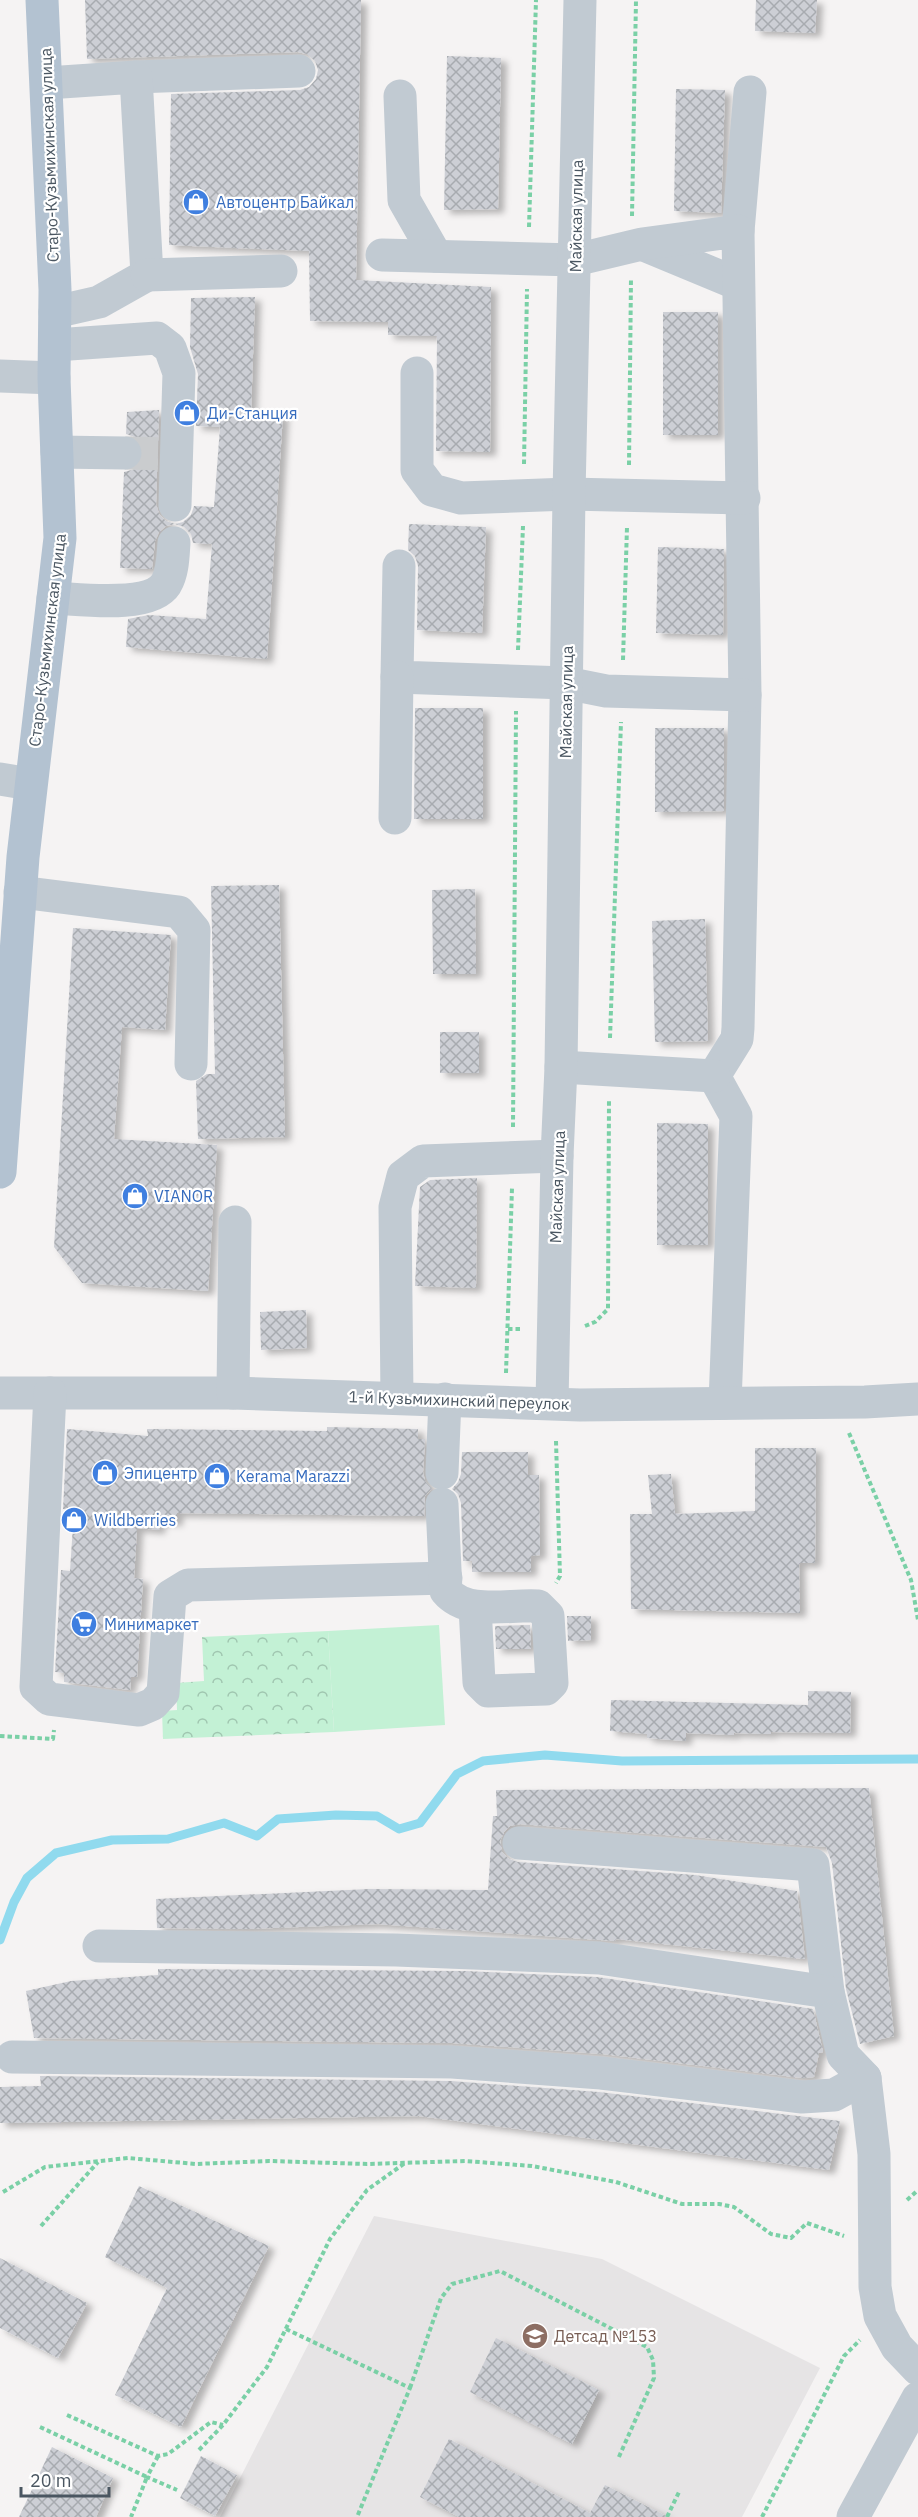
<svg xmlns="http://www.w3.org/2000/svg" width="918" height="2517" font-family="'IBM Plex Sans',sans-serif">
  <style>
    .education { fill: #e6e4e5 }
    .park { fill: url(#park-crowns) }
    .pitch { fill: #c3f1d5 }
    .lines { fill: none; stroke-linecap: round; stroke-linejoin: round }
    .stream { stroke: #90daee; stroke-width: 9 }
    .building { fill: url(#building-cross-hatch); filter: url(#shadow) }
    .minor-tunnel { stroke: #caccce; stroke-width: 33; stroke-dasharray: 33 16; stroke-linecap: butt }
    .path { stroke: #7ad0a6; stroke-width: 4; stroke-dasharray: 4.5 3; stroke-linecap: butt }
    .minor { stroke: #c1cad2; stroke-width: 33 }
    .major { stroke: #b3c2d1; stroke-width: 33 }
    .labels { text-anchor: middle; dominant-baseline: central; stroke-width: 4.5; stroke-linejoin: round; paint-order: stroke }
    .street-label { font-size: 16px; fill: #4a5661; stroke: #fff }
    .shop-label { font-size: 16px; fill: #366cbe; stroke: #fff; text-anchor: start }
    .education-label { font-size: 16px; fill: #785e54; stroke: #fff; text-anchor: start }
  </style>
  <defs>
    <pattern id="park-crowns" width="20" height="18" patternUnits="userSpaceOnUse" patternTransform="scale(1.5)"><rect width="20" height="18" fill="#c3f1d5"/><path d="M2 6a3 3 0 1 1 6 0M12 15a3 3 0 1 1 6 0" fill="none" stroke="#a0c6b0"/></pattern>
    <pattern id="building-cross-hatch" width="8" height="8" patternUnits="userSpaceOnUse" patternTransform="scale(1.5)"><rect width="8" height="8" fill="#cdcfd5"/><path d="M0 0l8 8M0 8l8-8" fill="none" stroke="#a8abb0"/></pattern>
    <filter id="shadow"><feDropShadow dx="6" dy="4" stdDeviation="3" flood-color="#0004"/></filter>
  </defs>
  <rect width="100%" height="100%" fill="#f5f3f3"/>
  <path class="education" d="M374,2216l228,43 218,109 -78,149h-522z"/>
  <path class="park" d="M328,1631l6,101 -171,7 -1,-28 15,-1 -1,-27 28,-2 -2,-44z"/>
  <path class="pitch" d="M439,1625l6,100 -111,7 -6,-101z"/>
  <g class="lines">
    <path class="stream" d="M0,1940l14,-38 13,-24 29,-25 56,-13 56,-1 56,-16 33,13 21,-17 58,-4 41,1 22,13 21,-6 37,-49 26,-13 62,-6 77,6 296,-2"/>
  </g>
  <g class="building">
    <path d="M85,0h276l-5,280 135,7 -1,165 -54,-1 1,-115 -49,-1v-13l-78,-1 -1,-70 -140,-6 2,-151 129,-4 9,-3 7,-8 2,-9 -3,-9 -8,-7 -9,-2 -211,7z"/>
    <path d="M756,0h61l-2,33 -60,-2z"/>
    <path d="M447,56l54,2 -3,151 -54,1z"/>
    <path d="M676,89l49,1 -4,123 -47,-2z"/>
    <path d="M255,297l-4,116 32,1 -16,245 -141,-12 2,-28 21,-4 57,4 6,-75 -19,-1 -2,-9 -7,-7 -9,-3 -9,2 -7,6 -4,9 -3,28 -32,-1 4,-96 11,-3 6,-6 3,-9 -3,-11 -6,-6 -9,-3 1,-22 32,-2 -3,94 3,10 7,7 9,3 8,-2 8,-7 3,-9 20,1 6,-80 -24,-1 2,-52 -8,-27 1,-49z"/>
    <rect x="663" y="312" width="55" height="123"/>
    <path d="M409,524l77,3 -4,106 -65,-3 1,-64 -3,-10 -7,-6z"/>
    <path d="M658,547l66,2 -1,86 -67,-2z"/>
    <path d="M415,708h68v111h-69z"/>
    <path d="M655,728h69v83l-69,1z"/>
    <path d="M279,885l6,252 -87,2 -2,-58 11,-7h8l-4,-188z"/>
    <path d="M475,889l1,85h-43l-1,-84z"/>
    <path d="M705,919l3,122 -53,1 -3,-121z"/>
    <path d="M73,928l98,7 -6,95 -43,-3 -8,112 103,6 -9,146 -126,-8 -28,-36z"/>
    <rect x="440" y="1032" width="39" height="41"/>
    <path d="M657,1123l51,1v121h-51z"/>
    <path d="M477,1178l-1,110 -61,-2 5,-99 10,-7z"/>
    <path d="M306,1310l1,38 -46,2 -1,-38z"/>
    <path d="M327,1427l91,2v10h7l-2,33 2,9 7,7 -7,8 -1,20 -247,-3v9l-17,-1 -1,9 -22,-2 -3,50 9,1 -6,98h-6l-1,13 -66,-8v-9l-9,-1 6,-102 9,1 4,-61 -11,-1 4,-80 81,7 -1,-7 180,2z"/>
    <path d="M755,1448h61l-1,115h-16l1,50 -169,-4 -1,-95h22l-4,-39 23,-1 4,40 80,-3z"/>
    <path d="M462,1452h66v23h11l1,80 -9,1v16h-59v-11h-9l-2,-58 -3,-9 -6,-5 6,-7 3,-8z"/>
    <path d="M567,1616h24v24l-23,1z"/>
    <path d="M530,1625l1,24h-35l-1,-23z"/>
    <path d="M808,1691l43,1 -1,41 -79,-1v2l-37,-1v2l-48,-2v8l-39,-3v-4l-37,-3 1,-31 197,5z"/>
    <path d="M869,1788l25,248 -34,8 -14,-55 -14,-126 -6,-16 -306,-23 -10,2 -6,6 -4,9 2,11 7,7 9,3 177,13 102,16 8,68 -189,-20 -1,2 -238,-17 -130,5 -90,-1 -1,-29 213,-10 119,1 5,-74h4l-1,-26z"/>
    <path d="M158,1969l307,2 132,6 216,32 10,43 -4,1 -5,24 -11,1 -200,-24 -150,-11 -419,-5 -8,-47 45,-10 87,-6z"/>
    <path d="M40,2076l411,5 148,11 241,29 -11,49 -410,-54 -419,7v-36l41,-1z"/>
    <path d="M139,2186l130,60 -88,181 -66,-32 52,-107 -62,-31z"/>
    <path d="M0,2258l87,45 -29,55 -58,-30z"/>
    <path d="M496,2338l103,52 -27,54 -102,-52z"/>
    <path d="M449,2439l141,74 15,-28 63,32h-209l-39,-20z"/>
    <path d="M52,2447l61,31 -17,39h-77z"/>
    <path d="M201,2456l36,19 -22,41 -35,-18z"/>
  </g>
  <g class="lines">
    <path class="minor-tunnel" d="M125,453l42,1"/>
    <g class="path">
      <path d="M632,216l4,-216"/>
      <path d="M529,227l7,-227"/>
      <path d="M524,464l3,-175"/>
      <path d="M629,465l2,-187"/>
      <path d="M518,650l5,-124"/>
      <path d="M623,660l4,-133"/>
      <path d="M610,1038l11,-316"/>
      <path d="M513,1127l3,-416"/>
      <path d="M585,1326l10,-4 13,-13 1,-210"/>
      <path d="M508,1329h14"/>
      <path d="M506,1373l6,-185"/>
      <path d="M849,1433l62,147 7,40"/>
      <path d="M556,1441l4,135 -4,7"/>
      <path d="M0,1736l53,3 1,-9"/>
      <path d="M3,2192l42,-25 83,-9 68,6 73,-3 98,3 98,-3 67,5 84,16 66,22h37l15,3 37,27 20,4 16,-15 37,13"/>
      <path d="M907,2200l11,-10"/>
      <path d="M41,2226l57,-64"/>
      <path d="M286,2329l124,59 -53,129"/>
      <path d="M410,2388l31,-90 11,-14 48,-13 147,76 6,13 1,18 -36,81"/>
      <path d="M67,2415l91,41 10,-2 43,-32 12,3"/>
      <path d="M40,2427l107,50 -16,40"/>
      <path d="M199,2450l24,-25 44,-58 63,-128 37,-49 38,-27"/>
      <path d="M158,2456l-11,21 30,13"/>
      <path d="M667,2517l13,-27"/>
      <path d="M762,2517l82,-161 16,-16"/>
    </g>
    <g class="minor">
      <path d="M136,77l163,-6"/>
      <path d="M47,83l89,-6 11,198 -48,27 -44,10"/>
      <path d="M400,96l4,104 32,56"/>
      <path d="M738,231l12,-139"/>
      <path d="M644,245l94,39"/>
      <path d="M382,255l193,5 67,-16 96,-13 7,464 -7,333 -1,11 -23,37 22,40 -11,287"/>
      <path d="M147,275l134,-4"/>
      <path d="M55,345l102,-7 13,10 9,25 -4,132"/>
      <path d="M417,373v97l15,20 29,8 108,-4 175,4"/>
      <path d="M0,376l54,2"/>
      <path d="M57,452l68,1"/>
      <path d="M399,566l-2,111 169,6 40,8 139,4"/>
      <path d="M53,598c27,1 97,11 113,-14 7,-12 7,-28 8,-41"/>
      <path d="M0,779l30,5"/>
      <path d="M395,818l2,-141"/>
      <path d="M20,892l159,20 15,18 -3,134"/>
      <path d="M561,1067l153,9"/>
      <path d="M0,1393h233l347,12 285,-3 53,-3"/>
      <path d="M50,1393l-14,294 13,12 90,11 14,-6 10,-11 7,-97 18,-11 258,-7"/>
      <path d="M233,1393l2,-171"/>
      <path d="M397,1397l-2,-190 8,-31 20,-15 134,-5"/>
      <path d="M552,1403l5,-247 4,-89 8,-573 11,-494"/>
      <path d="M442,1473l3,-74"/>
      <path d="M442,1504l4,87c21,25 62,13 92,15l10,10 4,67 -6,6 -58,2 -9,-9 -4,-75"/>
      <path d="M519,1843l294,22 15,127"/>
      <path d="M99,1946l297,4 203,8 229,34 15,63 22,23"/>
      <path d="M12,2057l440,5 149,11 201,24 32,-2 31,-17 9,76 1,133 5,29 17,31 21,22"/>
      <path d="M853,2517l65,-119"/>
    </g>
    <path class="major" d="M0,1172l23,-315 37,-319 -6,-160 1,-88 -13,-290"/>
  </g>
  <defs>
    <symbol id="shop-disc" viewBox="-11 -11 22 22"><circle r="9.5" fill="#3f7fe0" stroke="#fff"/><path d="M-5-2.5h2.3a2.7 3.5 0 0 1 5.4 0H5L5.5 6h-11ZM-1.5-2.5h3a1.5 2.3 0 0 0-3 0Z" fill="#fff"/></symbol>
    <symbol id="supermarket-disc" viewBox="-11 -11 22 22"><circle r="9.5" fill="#3f7fe0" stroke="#fff"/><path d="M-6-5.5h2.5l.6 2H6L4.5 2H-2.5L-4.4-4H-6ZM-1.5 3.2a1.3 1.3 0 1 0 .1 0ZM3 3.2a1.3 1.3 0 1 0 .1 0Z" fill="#fff"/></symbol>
    <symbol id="school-disc" viewBox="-11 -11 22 22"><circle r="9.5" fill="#8d6e63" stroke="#fff"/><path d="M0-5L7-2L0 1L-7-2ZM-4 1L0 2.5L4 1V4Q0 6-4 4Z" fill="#fff"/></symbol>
  </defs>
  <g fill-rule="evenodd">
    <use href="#shop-disc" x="181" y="187" width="30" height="30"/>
    <use href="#shop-disc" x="172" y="398" width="30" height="30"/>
    <use href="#shop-disc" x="120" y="1181" width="30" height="30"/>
    <use href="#shop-disc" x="90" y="1458" width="30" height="30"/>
    <use href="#shop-disc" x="202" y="1461" width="30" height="30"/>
    <use href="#shop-disc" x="59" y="1505" width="30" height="30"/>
    <use href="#supermarket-disc" x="69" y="1609" width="30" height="30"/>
    <use href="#school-disc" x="520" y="2321" width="30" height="30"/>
  </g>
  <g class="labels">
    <g class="street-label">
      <text transform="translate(49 155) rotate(-92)">Старо-Кузьмихинская улица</text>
      <text transform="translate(576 216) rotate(-89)">Майская улица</text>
      <text transform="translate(47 640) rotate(-83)">Старо-Кузьмихинская улица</text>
      <text transform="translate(566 702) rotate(-89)">Майская улица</text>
      <text transform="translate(557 1187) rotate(-88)">Майская улица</text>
      <text transform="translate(459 1400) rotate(2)">1-й Кузьмихинский переулок</text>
    </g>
    <g class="shop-label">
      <text x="216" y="202">Автоцентр Байкал</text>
      <text x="207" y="413">Ди-Станция</text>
      <text x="154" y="1196">VIANOR</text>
      <text x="124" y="1473">Эпицентр</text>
      <text x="236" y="1476">Kerama Marazzi</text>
      <text x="94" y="1520">Wildberries</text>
      <text x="104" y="1624">Минимаркет</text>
    </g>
    <g class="education-label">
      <text x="554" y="2336">Детсад №153</text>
    </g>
  </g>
  <path d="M21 2487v9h88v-9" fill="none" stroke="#4a5661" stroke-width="3"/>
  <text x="30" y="2487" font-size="18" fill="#4a5661" stroke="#ffffff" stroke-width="4.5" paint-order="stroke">20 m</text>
</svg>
